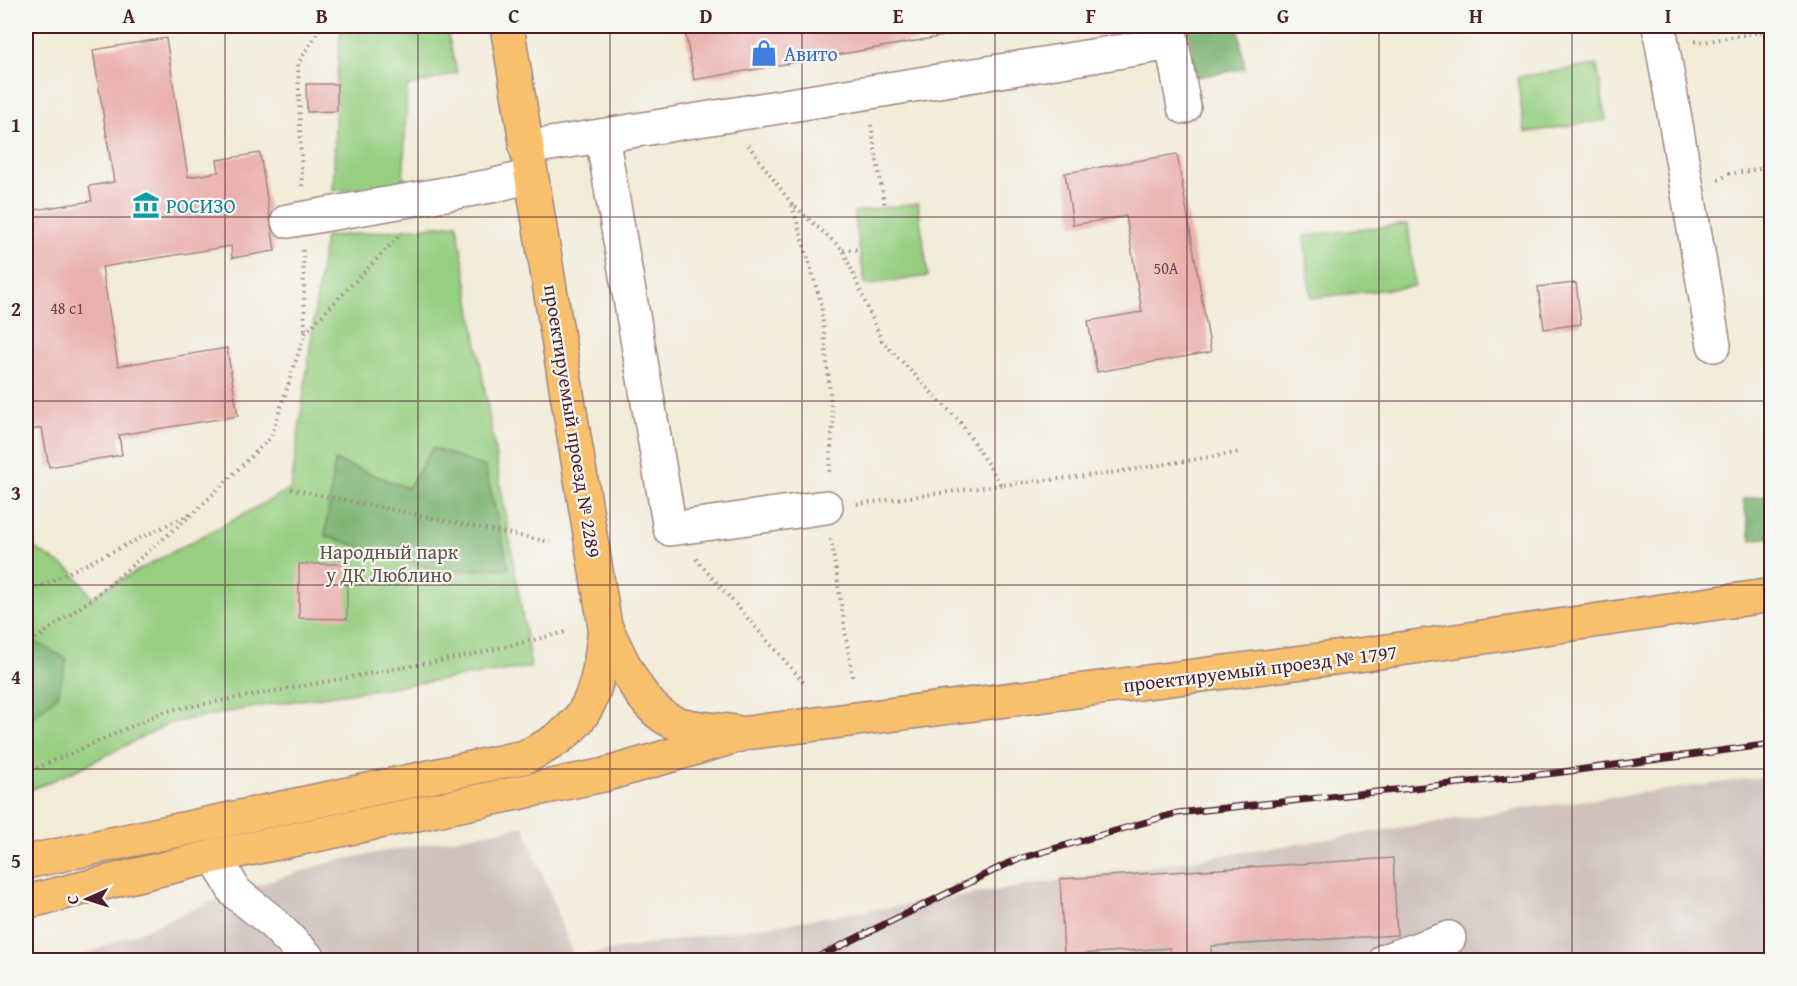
<svg xmlns="http://www.w3.org/2000/svg" width="1797" height="986" font-family="'Gentium Book Plus',serif">
  <style>
    .industrial { fill: #cfc0ba }
    .green { fill: #97cf82; stroke: #707756; stroke-width: 1.5 }
    .forest { fill: #79b270; stroke: #62684e; stroke-width: 1.5 }
    .building { fill: #eab0ae }
    .lines { fill: none; stroke-linecap: round; stroke-linejoin: round }
    .minor-casing { stroke: #9e8582; stroke-width: 36 }
    .major-casing { stroke: #9e8582; stroke-width: 36 }
    .path { stroke: #9e8582; stroke-width: 4; stroke-dasharray: 1.5 4.5; stroke-linecap: butt }
    .minor { stroke: #fff; stroke-width: 33 }
    .major { stroke: #f8bf6c; stroke-width: 33 }
    .rail-casing { stroke: #4a1f2b; stroke-width: 7 }
    .rail { stroke: #f6f6f2; stroke-width: 4.5; stroke-dasharray: 14; stroke-linecap: butt }
    .grid { fill: none; stroke: #4a1f2b; stroke-width: 1.5; stroke-opacity: 0.55 }
    .labels { text-anchor: middle; dominant-baseline: central; stroke-width: 4.5; stroke-linejoin: round; paint-order: stroke }
    .number-label { font-size: 16px; fill: #72434c }
    .shop-label { font-size: 20px; fill: #366cbe; stroke: #f6f6f2; text-anchor: start }
    .culture-label { font-size: 20px; fill: #0d838f; stroke: #f6f6f2; text-anchor: start }
    .street-label { font-size: 20px; fill: #4a1f2b; stroke: #f6f6f2 }
    .park-label { font-size: 20px; fill: #615445; stroke: #f6f6f2 }
    .neatline { fill: none; stroke: #4a1f2b; stroke-width: 2 }
    .grid-label { font-size: 20px; text-anchor: middle; font-weight: bold; fill: #4a1f2b }
  </style>
  <rect width="100%" height="100%" fill="#f6f6f2"/>
  <filter id="ink" filterUnits="userSpaceOnUse"><feTurbulence type="fractalNoise" baseFrequency=".0167" numOctaves="2"/><feDisplacementMap in="SourceGraphic" scale="12" xChannelSelector="R" yChannelSelector="G"/><feConvolveMatrix kernelMatrix="1 2 1 2 8 2 1 2 1" color-interpolation-filters="sRGB"/></filter>
  <filter id="wash" filterUnits="userSpaceOnUse"><feTurbulence type="fractalNoise" baseFrequency=".008" numOctaves="4" result="noise"/><feDisplacementMap in="SourceGraphic" scale="24" xChannelSelector="R" yChannelSelector="G"/><feGaussianBlur stdDeviation="1.35" result="paint"/><feColorMatrix in="noise" values="0 0 0 0 0 0 0 0 0 0 0 0 0 0 0 0 0 1.4 0 .05"/><feComposite in="paint" operator="in"/></filter>
  <g filter="url(#wash)">
    <rect width="100%" height="100%" fill="#f2ebd8"/>
    <path class="industrial" d="M1771,776v184h-1700l164,-68 103,-32 186,-34 50,130 953,-148z"/>
    <g class="green">
      <path d="M342,26h104l11,47 -50,14 -4,99 -70,5c3,-55 1,-111 9,-165z"/>
      <path d="M1597,65l9,55 -81,13 -8,-56z"/>
      <path d="M918,203l10,73 -63,9 -11,-73z"/>
      <path d="M457,224l74,443 -265,38 -96,18 -85,43 -59,26v-249l46,28 21,27 10,-9 188,-100 34,-252z"/>
      <path d="M1408,224l7,62 -104,12 -7,-62z"/>
    </g>
    <g class="forest">
      <path d="M1188,26h50l7,43 -49,8z"/>
      <path d="M433,448l52,19 24,101 -69,3 -115,-35 10,-76 73,28z"/>
      <path d="M1771,495v42l-20,3 -8,-41z"/>
      <path d="M26,637l41,22 -9,36 -32,28z"/>
    </g>
    <g id="blocks">
      <g class="building">
        <path d="M684,26h311l1,1 -302,53z"/>
        <path d="M166,38l22,139 31,-5 -2,-12 43,-7 15,98 -43,7 -1,-12 -129,21 16,99 109,-18 11,68 -119,19 3,20 -73,12 -7,-39 -16,3v-227l2,7 64,-10 -3,-15 25,-4 -21,-132z"/>
        <path d="M306,84h31v27l-30,1z"/>
        <path d="M1177,154l34,198 -114,20 -9,-51 54,-9 -16,-96 -53,9 -8,-52z"/>
        <path d="M1576,283l5,41 -37,5 -6,-42z"/>
        <path d="M299,564h48v55l-48,-1z"/>
        <path d="M1393,858l4,77 -186,11 1,14h-42v-12l-106,7 -4,-76z"/>
      </g>
    </g>
  </g>
  <g filter="url(#ink)">
    <use href="#blocks" fill-opacity="0" stroke="#9e8582" stroke-width="1.5"/>
    <g class="lines">
      <defs>
        <g id="minor">
          <path d="M1659,26l55,319"/>
          <path d="M1172,43l12,64"/>
          <path d="M602,136l68,393 156,-22"/>
          <path d="M526,148l646,-105 -3,-17"/>
          <path d="M288,221l203,-35 40,-10"/>
          <path d="M215,856l20,36 35,28 40,40"/>
          <path d="M1386,960l63,-22"/>
        </g>
        <g id="major">
          <path d="M507,26l98,600c15,30 36,85 71,97 18,6 41,6 60,9"/>
          <path d="M26,862l498,-105c67,-29 74,-62 81,-131"/>
          <path d="M26,902l189,-46 389,-81 143,-42 619,-79 406,-59"/>
        </g>
      </defs>
      <use href="#minor" class="minor-casing"/>
      <use href="#major" class="major-casing"/>
      <g class="path">
        <path d="M1695,41l9,1 68,-12"/>
        <path d="M871,125l14,82"/>
        <path d="M748,145l44,59 51,46 39,91 79,82 40,62 103,-11 137,-22"/>
        <path d="M1718,180l11,-6 43,-7"/>
        <path d="M302,186l-4,-122 23,-38"/>
        <path d="M792,205l29,98 12,120 -4,51"/>
        <path d="M303,250l2,83"/>
        <path d="M843,250l17,-1"/>
        <path d="M291,489l259,53"/>
        <path d="M857,504l144,-19"/>
        <path d="M831,539l22,142"/>
        <path d="M696,559l110,126"/>
        <path d="M26,593l164,-79"/>
        <path d="M26,646l67,-48 103,-87 75,-74 34,-104 95,-98"/>
        <path d="M26,773l140,-62 300,-55 100,-24"/>
      </g>
      <use href="#minor" class="minor"/>
      <use href="#major" class="major"/>
      <defs>
        <path id="rail" d="M812,960l203,-100 162,-47 378,-40 217,-29"/>
      </defs>
      <use href="#rail" class="rail-casing"/>
      <use href="#rail" class="rail"/>
    </g>
  </g>
  <path class="grid" d="M225,26v934M418,26v934M610,26v934M802,26v934M995,26v934M1187,26v934M1379,26v934M1572,26v934M26,217h1746M26,401h1746M26,585h1746M26,769h1746"/>
  <defs>
    <symbol id="shop-bare" viewBox="-9 -9 18 18"><path d="M-5-2.5h2.3a2.7 3.5 0 0 1 5.4 0H5L5.5 6h-11ZM-1.5-2.5h3a1.5 2.3 0 0 0-3 0Z" fill="#3f7fe0" stroke="#f6f6f2" stroke-width="2.5" paint-order="stroke"/></symbol>
    <symbol id="museum-bare" viewBox="-9 -9 18 18"><path d="M0-6L6-3V-2H-6V-3ZM-5-1h2V3h-2ZM-1-1h2V3h-2ZM3-1h2V3H3ZM-6 4H6V6H-6Z" fill="#0f9aa8" stroke="#f6f6f2" stroke-width="2.5" paint-order="stroke"/></symbol>
  </defs>
  <g fill-rule="evenodd">
    <use href="#shop-bare" x="745" y="34" width="38" height="38"/>
    <use href="#museum-bare" x="127" y="186" width="38" height="38"/>
  </g>
  <g class="labels">
    <g class="number-label">
      <text x="1166" y="268">50А</text>
      <text x="67" y="308">48 с1</text>
    </g>
    <g class="shop-label">
      <text x="784" y="53">Авито</text>
    </g>
    <g class="culture-label">
      <text x="166" y="205">РОСИЗО</text>
    </g>
    <g class="street-label">
      <text transform="translate(573 421) rotate(81)">проектируемый проезд № 2289</text>
      <text transform="translate(1260 668) rotate(-7)">проектируемый проезд № 1797</text>
    </g>
    <g class="park-label">
      <text x="389" y="551">Народный парк<tspan x="389" dy="23">у ДК Люблино</tspan></text>
    </g>
  </g>
  <rect width="1797" height="986" fill="none" stroke="#f6f6f2" stroke-width="66"/>
  <g transform="translate(87 899) rotate(267)" stroke="#f6f6f2" stroke-width="4.5" paint-order="stroke">
  <path d="M0-4.5L10 22L0 15L-10 22Z" fill="#4a1f2b"/>
  <text y="-9" font-size="16" font-weight="bold" text-anchor="middle" fill="#4a1f2b">С</text>
  </g>
  <rect x="33" y="33" width="1731" height="920" class="neatline"/>
  <g class="grid-label">
    <text x="129" y="23">A</text>
    <text x="322" y="23">B</text>
    <text x="514" y="23">C</text>
    <text x="706" y="23">D</text>
    <text x="898" y="23">E</text>
    <text x="1091" y="23">F</text>
    <text x="1283" y="23">G</text>
    <text x="1476" y="23">H</text>
    <text x="1668" y="23">I</text>
    <text x="16" y="132">1</text>
    <text x="16" y="316">2</text>
    <text x="16" y="500">3</text>
    <text x="16" y="684">4</text>
    <text x="16" y="868">5</text>
  </g>
</svg>
